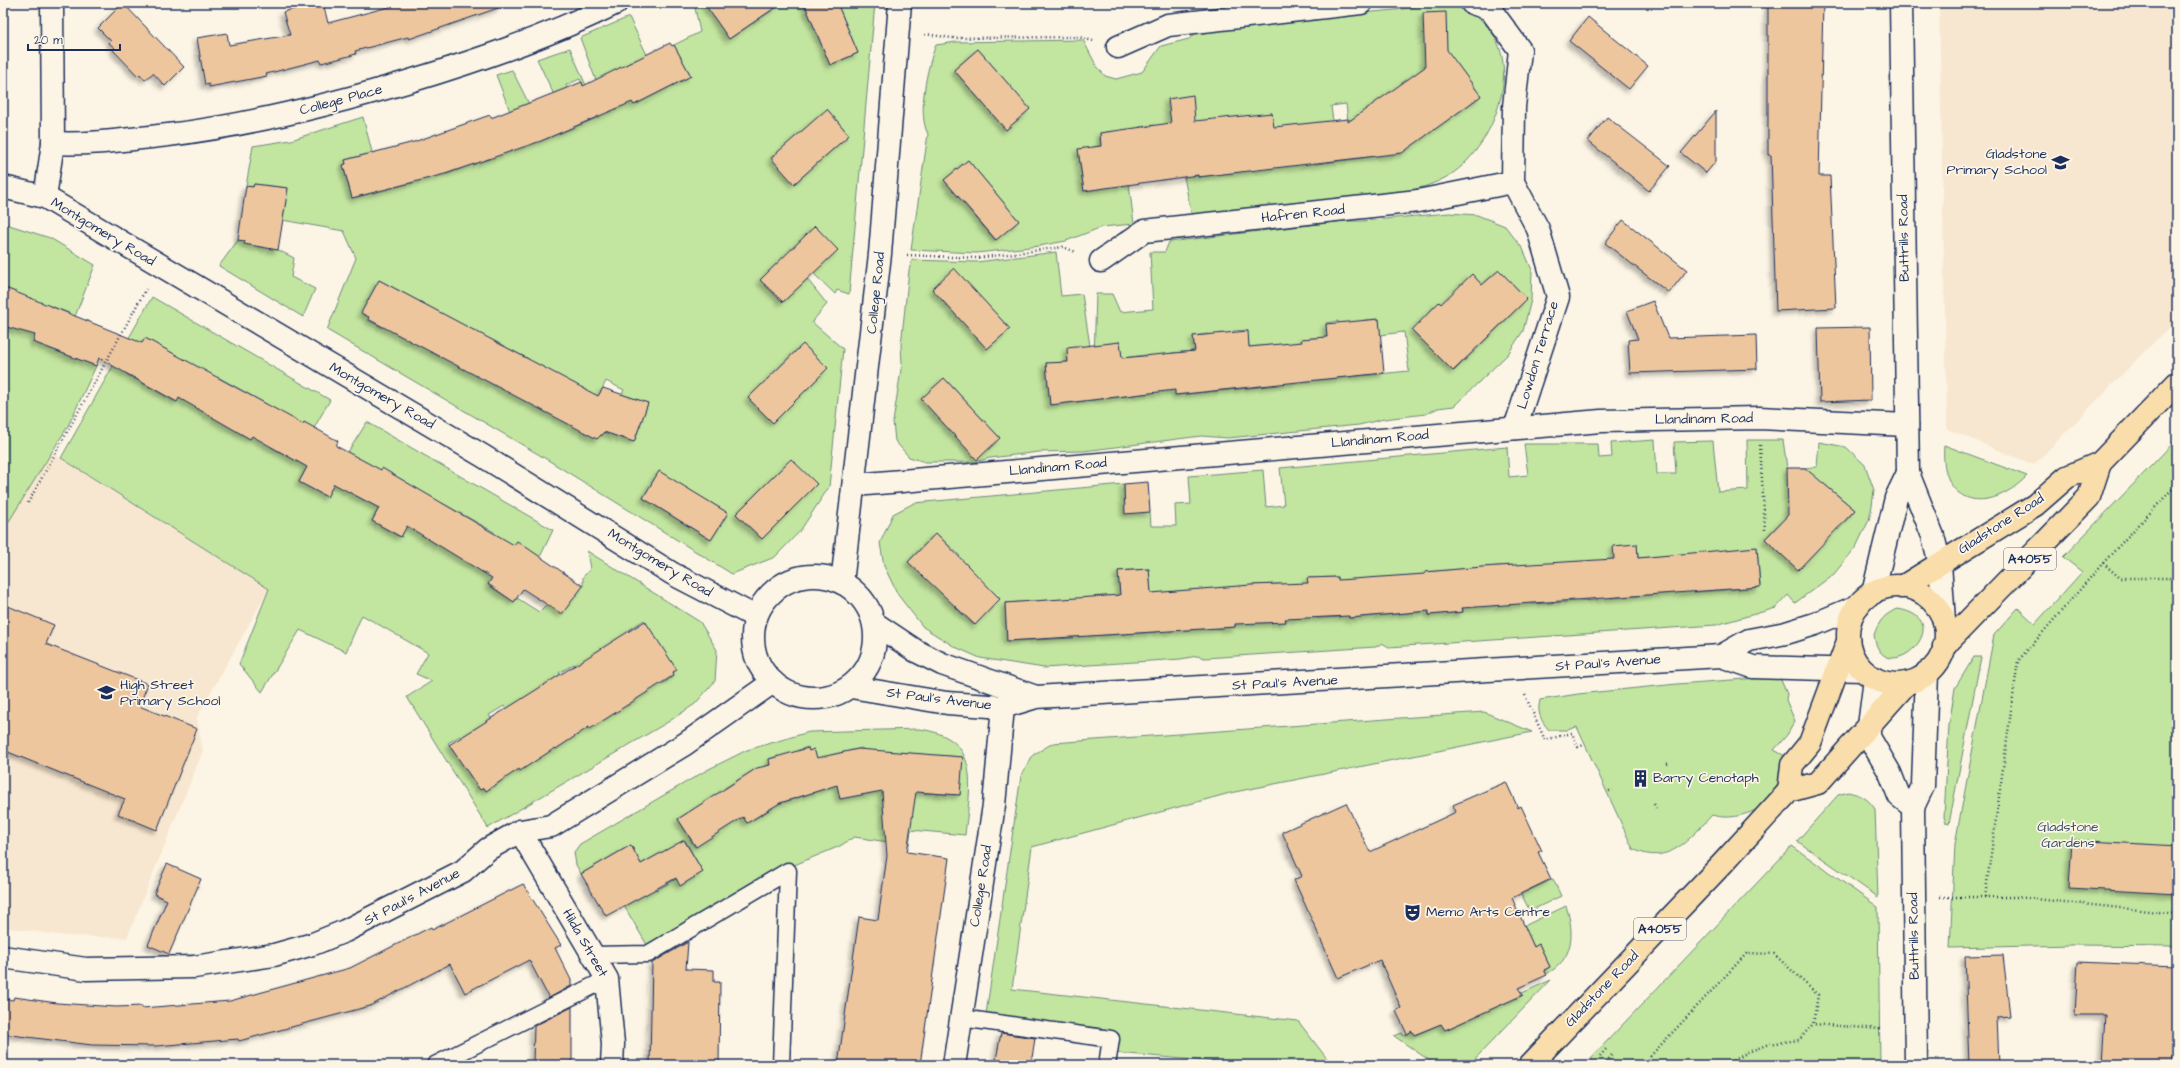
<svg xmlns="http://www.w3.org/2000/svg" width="2180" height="1068" font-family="'Architects Daughter',sans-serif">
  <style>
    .built { fill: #f8e7d0 }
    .green { fill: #c2e59f; stroke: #6e8a7e; fill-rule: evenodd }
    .building { fill: #eec69e; stroke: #1b2f5e; filter: url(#shadow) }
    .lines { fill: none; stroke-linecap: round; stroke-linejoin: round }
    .lane-casing { stroke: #1b2f5e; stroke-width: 19 }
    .street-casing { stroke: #1b2f5e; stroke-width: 25 }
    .secondary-casing { stroke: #1b2f5e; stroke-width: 25 }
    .primary-casing { stroke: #1b2f5e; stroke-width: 25 }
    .path { stroke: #1b2f5e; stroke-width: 2.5; stroke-dasharray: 1 3; stroke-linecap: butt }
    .lane { stroke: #fcf5e5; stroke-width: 16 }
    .street { stroke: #fcf5e5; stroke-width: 22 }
    .secondary { stroke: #fcf5e5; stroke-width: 22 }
    .primary { stroke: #f9deab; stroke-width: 22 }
    .labels { text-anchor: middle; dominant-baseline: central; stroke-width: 3.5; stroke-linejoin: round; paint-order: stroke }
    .shield { fill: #fcf5e5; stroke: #5e6a86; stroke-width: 1 }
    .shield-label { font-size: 13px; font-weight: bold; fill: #1b2f5e }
    .street-label { font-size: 14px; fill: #1b2f5e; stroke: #fcf5e5 }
    .poi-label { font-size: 14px; fill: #1b2f5e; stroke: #fcf5e5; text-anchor: start }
    .park-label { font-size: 14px; fill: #3c536b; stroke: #fcf5e5 }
  </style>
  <defs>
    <filter id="shadow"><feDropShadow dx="-3.5" dy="3.5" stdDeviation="2" flood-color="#0004"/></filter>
  </defs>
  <rect width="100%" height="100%" fill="#fcf5e5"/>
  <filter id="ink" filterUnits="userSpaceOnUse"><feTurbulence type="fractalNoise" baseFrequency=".025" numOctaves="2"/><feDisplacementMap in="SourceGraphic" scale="8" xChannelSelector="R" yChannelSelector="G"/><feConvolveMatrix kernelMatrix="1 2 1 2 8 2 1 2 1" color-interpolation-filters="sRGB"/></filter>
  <g filter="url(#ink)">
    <g class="built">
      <path d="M1939,3h238v318l-25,23 -118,121 -87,-36z"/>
      <path d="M47,450l222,139 -72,128 6,34 -76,187 -61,-2 -63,-9v-416z"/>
    </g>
    <g class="green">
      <path d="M694,3h14l2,8 19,28 54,-36h21l26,62 28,-12 -21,-50h38l-26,291 -12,-4 -2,4 -22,-21 2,-46 -55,53 23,22 24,-23 20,25 -15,18 31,27 -14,138 -29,44 -25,26 -43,17 -189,-117 -216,-127 29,-72 -12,-27 -62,-11 6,-32 -34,-4 -1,3 -7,-1 7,-40 38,-6 72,-23 10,39 -9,-1 -19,5 1,4 -3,2 9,32 63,-16 -6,-20 38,12 31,-12 33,-48 -15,-39 16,-5 19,38 10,33 58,-24 -12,-29 -3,1 -4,-10 -14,6 3,7 -14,5 -18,-38 33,-11 17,40 10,-5 -17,-45 49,-21 20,42 -14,1 -14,8 -2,7 15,30 57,-29 -17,-31 26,-13zM827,109l22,26 -55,49zM379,280l60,32 -15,31 -39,-19 -2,4 -15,-8 1,-3 -7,-4zM468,328l61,31 -15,31 -6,2 -16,-8zM803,344l25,24 -55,55 -25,-25zM606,381l18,9 -22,46 -59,-25 2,-3 53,-11zM624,395l24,8 -14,39 -24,-8zM659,472l69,41 -17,27 -68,-42zM788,512l-26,27 -26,-25z"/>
      <path d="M1442,3c85,15 71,110 24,159 -19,20 -45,26 -71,33l-203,22 -8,-40 -28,-37 -2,-15 -15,2 2,14 -28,-10 -13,2 1,13 -23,3 6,42 45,-7 5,40 -32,3 -36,14 -27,5 -62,7 -66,-3 17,-116c-11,-20 -1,-68 8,-89l20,-3 127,-2 13,25 9,11 11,3 26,-7 19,-26 28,-7 14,-12 192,-17zM978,49l52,60 -24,21 -52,-60zM1457,64l24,32 -80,57 -24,-32zM1346,104l2,16 16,-2 5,39 -54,7 -5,-40 23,-3 -2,-15zM1193,135l53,36 -48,6zM968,160l51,61 -24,19 -51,-60z"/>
      <path d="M1449,213l28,2 28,11 18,23 9,21 -1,30 -8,31 -15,23 -54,52 -16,2 -12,6 -42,5 -25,6 -131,13 -27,-2 -117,15 -45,1 -49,6 -15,4h-50l-16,-5 -14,-16 -2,-19 9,-59 -1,-18 8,-75 3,-10 65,2 79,-10 5,44 21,-2 10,65 -10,1 -1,-15 -13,2v15l-22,1 4,42 101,-12 -5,-38 -24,3 -2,-16 -12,2 -14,15 2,-65h16l8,18 33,-3 -3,-57h15l4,-10 174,-21h19zM954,269l55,59 -22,21 -55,-60zM1499,270l28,29 -73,72 -32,-31 7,-28 10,-10 12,12 21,-40 10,11zM1379,319l1,16 24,-3 5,39 -103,10 -4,-42 25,-2 -1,-14 12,-2 2,15 25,-4 -1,-12zM1247,330l2,17 26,-2 4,40 -103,10 -5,-42 24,-2 -2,-15 15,-2 2,14 24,-2 -1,-15zM944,378l56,60 -23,21 -55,-60z"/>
      <path d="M3,223l47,15 45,27 -21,54 -6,-3 1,-3 -18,-7 -1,3 -4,-2 -13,35 63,24 -28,60 -65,105v-205l5,1 8,-35 -13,-4z"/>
      <path d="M238,240l40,10 16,8 -3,19 24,12 -12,28 -84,-51z"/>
      <path d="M152,297l178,103 -16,28 -13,-1 -30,20 36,20 -8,15 28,15 21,-45 19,-30 186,108 -13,27 -23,-15 -29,43 26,17 3,-4 22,14 8,-8 15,9 21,-27v-9l7,-8 -3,-18 113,71 17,28 -2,31 -20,23 -27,18 -180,106 -81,-131 25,-16 -16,-7 12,-21 -66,-38 -16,37 -46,-22 -38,62 -23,-28 30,-75 -208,-131zM145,338l51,29 -20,35 -50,-28zM218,377l50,28 -18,34 -50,-29zM380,472c20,5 30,10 42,26l-22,39 -28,-16 7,-13 -30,-16zM442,503l52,29 -20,34 -51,-30zM644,620l32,50 -3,2 1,4 -13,9 -3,-3 -31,24 -3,-3 14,-60 -9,-13zM574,664l32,50 -50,35 -2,-3 14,-59 -9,-14zM504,706l28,44 -32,32 -14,9 -2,-3 -4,2 -32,-47 12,-7 9,13 29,-20 -9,-14z"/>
      <path d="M2177,439v507l-104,-1 -123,3 5,-104 39,-209 24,-27 17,16 47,-52 -19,-15z"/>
      <path d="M1655,440l2,34h19l-2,-32 39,-1 5,51 30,-2 -1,-50h36l4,28 14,15v-15l16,-1 2,-25 27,5 19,18 9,25 -2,16 -3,14 -13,27 -22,27 -39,29 -7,-8 -12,13 -60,17 -327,22 -7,-4 -6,4 -171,11 -8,-2 -16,3 -137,9 -64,-10 -25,-11 -32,-20 -25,-32 -14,-29 -4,-23 13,-29 21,-11 210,-19 1,29 25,-1 1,14h25l-1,-21 16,-1 -2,-28 74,-6 3,37 18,-2 -4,-37 227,-21 2,30 19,-2 -4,-31h74l1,14 13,-1 -1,-14zM1823,483l32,27 -17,20 -10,-8 -12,29 -18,19 -33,-31 15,-16 10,8 15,-27zM936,533l24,23 -8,8 26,13 22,22 -26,26 -20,-19 6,-6 -27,-15 -25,-23zM1637,544l1,14 41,-3 3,37 -71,6 -3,-38 6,-1zM1757,548l3,39 -66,5 -3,-38zM1593,561l3,39 -65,4 -4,-38zM1511,565l3,39 -52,-2 1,10 -34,3 -4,-43zM1149,569l2,25h3l2,38 -68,4 -3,-38 35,-3 -2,-24zM1416,575l3,37 -70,6 -3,-38zM1338,577l2,40 -23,1 -1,-7h-31v11l-32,1 -2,-38 29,-1 1,6 27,-1v-11zM1232,587l3,40 -66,4 -2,-39zM1070,599l3,39 -66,3 -2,-38z"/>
      <path d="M1944,445l83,31c-38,39 -88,31 -83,-31z"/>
      <path d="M1898,609c65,11 -16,86 -24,26 4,-13 11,-22 24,-26z"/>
      <path d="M1974,657h7l-32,167 -3,-1 -2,-6 5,-92 6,-37z"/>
      <path d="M1772,677l9,3 6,14 -1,6 9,21 -8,14 -13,15 13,7 -1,8 -17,39c-19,9 -36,17 -57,11 -22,24 -44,52 -79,34l-56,-122 -10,3h-18c-9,-10 -12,-18 -9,-30l38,-6 99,-10z"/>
      <path d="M1484,712l48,20 -302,61 -198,54 -20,142 286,32 34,44h-82l-133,-12 2,-19 -133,-20 35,-238 12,-21 20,-12z"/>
      <path d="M919,729c64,8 51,58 46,106l-54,-5 -2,15 -55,-8 -14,9 -72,30 -118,74 -26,-44 31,-18 2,2 19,-11 5,6 22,-13 -18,-32 -44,24 -10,-19 -50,29 -5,-9 -2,-13 6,-8 127,-74 40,-20 62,-18zM808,747l1,4 5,-1 13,38 -49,16 -13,-38 5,-1 -1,-6 9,-3 2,5 20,-6 -2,-5zM862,748l9,45 -31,5 -9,-43zM890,752l72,5 -2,38 -37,-2zM751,772l22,36 -26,15 -22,-35zM711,798l17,28 -33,21 -17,-28z"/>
      <path d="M1848,792c13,3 20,6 27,17l3,88 -81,-56 41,-46z"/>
      <path d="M1792,846l86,61 2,158h-283l-7,-6z"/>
      <path d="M1553,879l8,17 -31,15 -9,-17z"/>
      <path d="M1566,906c9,27 8,54 -20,68l-1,-4 5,-3 -11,-23 -5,3 -10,-21z"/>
      <path d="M1551,980l-82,85h-33l-42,-29 8,-3 2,3 8,-5 3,4 26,-11 4,6 78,-35 -1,-2z"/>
    </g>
    <g class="building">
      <path d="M123,3l61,64 -19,19 -12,-13 -8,7 -5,-6 -2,2 -25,-26 2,-2 -6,-5 2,-2 -13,-13z"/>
      <path d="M316,3h7l5,20 76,-20h96l1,4 -92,32 -1,-2 -53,14 1,3 -18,5 -17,4 -1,-3 -54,14 1,2 -58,11v-3l-4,1 -8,-47 30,-5 2,12 61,-10 -7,-23z"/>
      <path d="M704,3h78l-53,36z"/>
      <path d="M804,3h33l21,50 -28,12z"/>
      <path d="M1768,3h55l-4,173h11l6,132 -60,3 -5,-156h-3z"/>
      <path d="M1446,12l1,38 34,46 -79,57 -204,24v-2l-114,16 -6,-42 23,-3 -1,-13 71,-10 -3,-24 25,-4 2,26 77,-8 2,14 74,-8v3l77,-55 -2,-54z"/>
      <path d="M1588,17l60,49 -19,23 -60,-48z"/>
      <path d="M670,43l2,3 2,-1 17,31 -57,29 -2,-3 -91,39 -96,33 -93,24 -9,-33 3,-1 -1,-4 69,-18 76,-27 1,3 91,-36 1,4z"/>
      <path d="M978,49l52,60 -24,21 -52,-60z"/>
      <path d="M827,109l22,26 -55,49 -23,-26z"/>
      <path d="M1716,111v50l-10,12 -25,-20z"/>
      <path d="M1607,117l63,49 -21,25 -61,-50z"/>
      <path d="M968,160l51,61 -23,19 -52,-60z"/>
      <path d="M254,184l34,4 -10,62 -34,-6 1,-3 -7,-1 8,-54 7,1z"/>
      <path d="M1623,220l64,50 -18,23 -64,-50z"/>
      <path d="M815,226l23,24 -55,52 -23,-22z"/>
      <path d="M954,268l56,61 -23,20 -55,-60z"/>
      <path d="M1499,270l28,29 -74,72 -41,-41 27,-28 2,2 31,-30 10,11z"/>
      <path d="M379,280l219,116 5,-8 45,15 -14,39 -30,-10 -7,7 -229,-120 1,-2 -8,-4z"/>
      <path d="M3,287l139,56 3,-5 158,86 1,-2 34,19 -2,5 45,24 1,-2 132,77 3,-4 66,45 -21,28 -39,-25 -9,13 -26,-18 4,-6 -85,-52 -6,11 -29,-16 7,-13 -45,-24 -7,13 -28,-15 8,-15 -55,-31 -2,3 -71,-41 -2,4 -78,-44 -3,8 -63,-24 2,-7 -32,-9z"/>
      <path d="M1653,301l15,37 88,-3 1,34 -127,4 -2,-33 10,-1 -11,-28z"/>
      <path d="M1379,319l5,54 -209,22v-5l-125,15 -4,-42 22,-1 -1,-14 53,-6 2,16 73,-7 -2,-15 55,-5 1,16 53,-5 -1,-3 26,-2 -1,-13z"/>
      <path d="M1870,327l1,73 -51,2 -2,-74z"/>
      <path d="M803,344l25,24 -55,55 -25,-25z"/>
      <path d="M944,378l56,60 -23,22 -56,-61z"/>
      <path d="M791,459l26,25 -55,55 -26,-25z"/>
      <path d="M1787,468h18l50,42 -57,60 -33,-31 23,-24z"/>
      <path d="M659,471l69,42 -17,27 -68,-42z"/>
      <path d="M1148,482l2,30 -25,2 -1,-30z"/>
      <path d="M936,533l64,66 -25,26 -67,-63z"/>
      <path d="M1637,544l1,14 119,-11 3,40 -298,21 1,4 -34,3v-4l-80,7v-2l-64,3 1,3 -51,2v3l-228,14 -2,-38 115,-8 -2,-24 31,-2 2,24 100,-8 57,-2 -1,-5 31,-1v3l87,-6v-2l57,-5 132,-8 -1,-13z"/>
      <path d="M3,604l51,21 -8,19 102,40 -9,22 58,23 -40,101 -39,-16 7,-15 -122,-49z"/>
      <path d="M645,621l32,49 -4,2 1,3 -84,54 -1,-2 -33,22 -1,-1 -35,23 -1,-2 -33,22 -2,-3 -4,2 -31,-45z"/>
      <path d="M808,748l1,3 5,-2 3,9 41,-9 105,8 -3,38 -44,-3 -9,60 42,6 -29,207h-82l21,-148 19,3 9,-64 -5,-65 -42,8 -3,-14 -57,18 -33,20 -4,-6 -47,30 -18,-28 79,-51 13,-3 -1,-6z"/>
      <path d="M1506,782l12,26 3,-2 21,45 -4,1 13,27 -39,19 22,49 5,-3 11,23 -6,3 3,5 -29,13 5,7 -78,35 -4,-6 -27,11 -2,-4 -5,3 -11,-23 5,-3 -21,-48 -42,18 -44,-98 8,-4 -20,-44 64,-29 24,49 86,-40 -3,-7z"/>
      <path d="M684,840l19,32 -23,14 -4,-8 -70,38 -25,-42 50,-29 10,19z"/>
      <path d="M2072,840l105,6v48l-108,-6z"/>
      <path d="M167,864l34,15 -32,75 -21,-9 19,-45 -13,-6z"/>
      <path d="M523,884l38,61 -6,3 16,32v6l-22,12 -20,-38 -64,33 -15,-29 -80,42 -131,35 -1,-2 -82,7 -64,-1 -89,-11v-35l10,1 1,-3 43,6 59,4 26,-1v2l88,-7 120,-33 81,-41 1,3z"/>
      <path d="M688,942l-2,27 28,1v12h6l-1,83h-69l2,-102z"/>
      <path d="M2003,955l7,61 -13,1 2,48h-30l-4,-109z"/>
      <path d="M2078,962l98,4 -4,99h-70l3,-50h-30z"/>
      <path d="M572,1007v58h-39l1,-39z"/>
      <path d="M1001,1033l34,5 -4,27h-36z"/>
    </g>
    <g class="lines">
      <defs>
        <g id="lane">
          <path d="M594,955l54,-1 140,-83 -7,194"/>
          <path d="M961,1018l150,21 -4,26"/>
          <path d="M435,1065l172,-86"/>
        </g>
        <g id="street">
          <path d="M1472,3l18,6 30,41 -6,57 -1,75 25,47 20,68 -43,131"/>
          <path d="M1118,47l50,-22 193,-22"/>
          <path d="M53,143c38,2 77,-4 115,-8 82,-10 162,-30 242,-54 70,-21 140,-45 206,-78"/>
          <path d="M3,187l42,10 438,259 190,118 83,43"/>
          <path d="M45,197l8,-54 -1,-140"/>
          <path d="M1101,261l43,-30 274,-30 95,-19"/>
          <path d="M855,485l746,-64 158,-3 148,7"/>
          <circle cx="814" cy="637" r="61"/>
          <path d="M842,583l38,-329 20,-251"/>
          <path d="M874,623l42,28 26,13 94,33"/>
          <path d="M1721,656l28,-16 37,-7 29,-9 43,-18"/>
          <path d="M851,687l96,16 56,4 33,-10 685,-41 32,11 109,3"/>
          <path d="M520,831l87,148 6,65 -1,21"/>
          <path d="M3,957l83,12 108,-2 80,-12 39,-11 32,-13 118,-60 25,-22 32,-18 31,-5 134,-82 88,-62"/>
          <path d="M954,1065l40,-260 9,-98"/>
        </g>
        <g id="secondary">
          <path d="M1901,3l7,470 25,63 7,28 4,57"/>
          <path d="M1873,593l23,-95 12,-25"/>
          <path d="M1875,679l-6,47v11l21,36 9,23 14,11"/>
          <path d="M1916,1065l-3,-258 10,-21 4,-114"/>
        </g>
        <g id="primary">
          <circle cx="1897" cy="635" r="49"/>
          <path d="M1902,587l133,-82 32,-28 33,-14 77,-80"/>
          <path d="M1944,646l145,-149 11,-34"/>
          <path d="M1789,791l3,-26 18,-22 38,-102"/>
          <path d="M1530,1065l192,-201 67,-73 29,-8 89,-100"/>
        </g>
      </defs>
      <use href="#lane" class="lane-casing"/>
      <use href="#street" class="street-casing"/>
      <use href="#secondary" class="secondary-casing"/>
      <use href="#primary" class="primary-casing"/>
      <g class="path">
        <path d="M925,34l27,4 127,-1 14,4"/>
        <path d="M907,255l70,3 86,-11 13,5"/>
        <path d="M1760,445l5,85"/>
        <path d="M28,503l118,-214"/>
        <path d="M2103,563l17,15h57"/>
        <path d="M1525,695l20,45 27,-7 6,14 6,-2"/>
        <path d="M1667,764l3,-1"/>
        <path d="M1609,791l4,-1"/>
        <path d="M1654,804l2,4"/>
        <path d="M1940,897h77l160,17"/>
        <path d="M1985,897l33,-236 85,-98 74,-79"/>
        <path d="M1600,1056l6,-7"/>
        <path d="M1606,1062l6,-7"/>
        <path d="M1642,1065l105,-112 27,1 44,41 -5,29 67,5"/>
        <path d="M1727,1065l21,-13 21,-8 30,-4 14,-16"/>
      </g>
      <use href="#lane" class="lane"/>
      <use href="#street" class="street"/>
      <use href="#secondary" class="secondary"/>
      <use href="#primary" class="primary"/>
    </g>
  </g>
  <defs>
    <symbol id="school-bare" viewBox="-9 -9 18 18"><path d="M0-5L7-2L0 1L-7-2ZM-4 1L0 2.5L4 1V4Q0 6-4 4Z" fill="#1b2f5e" stroke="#fcf5e5" stroke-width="2.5" paint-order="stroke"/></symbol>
    <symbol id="building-bare" viewBox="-9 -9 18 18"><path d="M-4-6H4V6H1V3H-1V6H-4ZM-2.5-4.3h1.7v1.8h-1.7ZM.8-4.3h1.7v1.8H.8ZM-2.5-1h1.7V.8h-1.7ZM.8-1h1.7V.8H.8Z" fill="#1b2f5e" stroke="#fcf5e5" stroke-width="2.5" paint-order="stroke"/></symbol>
    <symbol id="theatre-bare" viewBox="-9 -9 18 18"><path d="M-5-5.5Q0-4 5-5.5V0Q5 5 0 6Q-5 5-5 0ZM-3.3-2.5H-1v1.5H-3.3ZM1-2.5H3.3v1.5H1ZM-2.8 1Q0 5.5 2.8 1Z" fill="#1b2f5e" stroke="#fcf5e5" stroke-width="2.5" paint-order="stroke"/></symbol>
  </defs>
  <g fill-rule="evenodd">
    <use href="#school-bare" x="2048" y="150" width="25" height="25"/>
    <use href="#school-bare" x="94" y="680" width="25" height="25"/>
    <use href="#building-bare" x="1628" y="766" width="25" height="25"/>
    <use href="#theatre-bare" x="1400" y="900" width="25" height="25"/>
  </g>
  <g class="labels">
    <g class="shield">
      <rect x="2004" y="548" width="52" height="22" rx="3"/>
      <rect x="1634" y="918" width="52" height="22" rx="3"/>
    </g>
    <g class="shield-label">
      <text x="2030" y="559">A4055</text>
      <text x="1660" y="929">A4055</text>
    </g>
    <g class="street-label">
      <text transform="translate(341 100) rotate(-15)">College Place</text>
      <text transform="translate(1303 214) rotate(-6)">Hafren Road</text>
      <text transform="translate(103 232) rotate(31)">Montgomery Road</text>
      <text transform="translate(1904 238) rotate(-91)">Buttrills Road</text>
      <text transform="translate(876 293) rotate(-84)">College Road</text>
      <text transform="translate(1538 355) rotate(-73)">Lowdon Terrace</text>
      <text transform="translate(382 396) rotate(30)">Montgomery Road</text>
      <text transform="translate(1704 419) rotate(-1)">Llandinam Road</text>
      <text transform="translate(1380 439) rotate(-5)">Llandinam Road</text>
      <text transform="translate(1058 467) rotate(-5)">Llandinam Road</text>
      <text transform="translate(2001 524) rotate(-33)">Gladstone Road</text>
      <text transform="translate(660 563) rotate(31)">Montgomery Road</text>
      <text transform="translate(1608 663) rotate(-4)">St Paul's Avenue</text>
      <text transform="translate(1285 683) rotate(-3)">St Paul's Avenue</text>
      <text transform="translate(939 699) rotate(7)">St Paul's Avenue</text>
      <text transform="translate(981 886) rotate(-81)">College Road</text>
      <text transform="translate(412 897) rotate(-28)">St Paul's Avenue</text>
      <text transform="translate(1914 936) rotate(-91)">Buttrills Road</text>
      <text transform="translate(585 943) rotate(60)">Hilda Street</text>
      <text transform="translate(1602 989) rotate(-46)">Gladstone Road</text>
    </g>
    <g class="poi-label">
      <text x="2047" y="154" text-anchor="end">Gladstone<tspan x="2047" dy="16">Primary School</tspan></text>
      <text x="120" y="685">High Street<tspan x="120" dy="16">Primary School</tspan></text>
      <text x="1653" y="778">Barry Cenotaph</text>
      <text x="1426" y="912">Memo Arts Centre</text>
    </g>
    <g class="park-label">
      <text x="2068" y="827">Gladstone<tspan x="2068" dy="16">Gardens</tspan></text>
    </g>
  </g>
  <rect width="2180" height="1068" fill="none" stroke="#fcf5e5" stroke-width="16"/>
  <rect x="8" y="8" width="2164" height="1052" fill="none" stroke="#1b2f5e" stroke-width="1.5" filter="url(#ink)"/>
  <path d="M28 44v6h92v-6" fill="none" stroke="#1b2f5e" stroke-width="2"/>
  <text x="34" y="44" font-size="12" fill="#1b2f5e" stroke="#fcf5e5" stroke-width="3" paint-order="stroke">20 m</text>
</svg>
